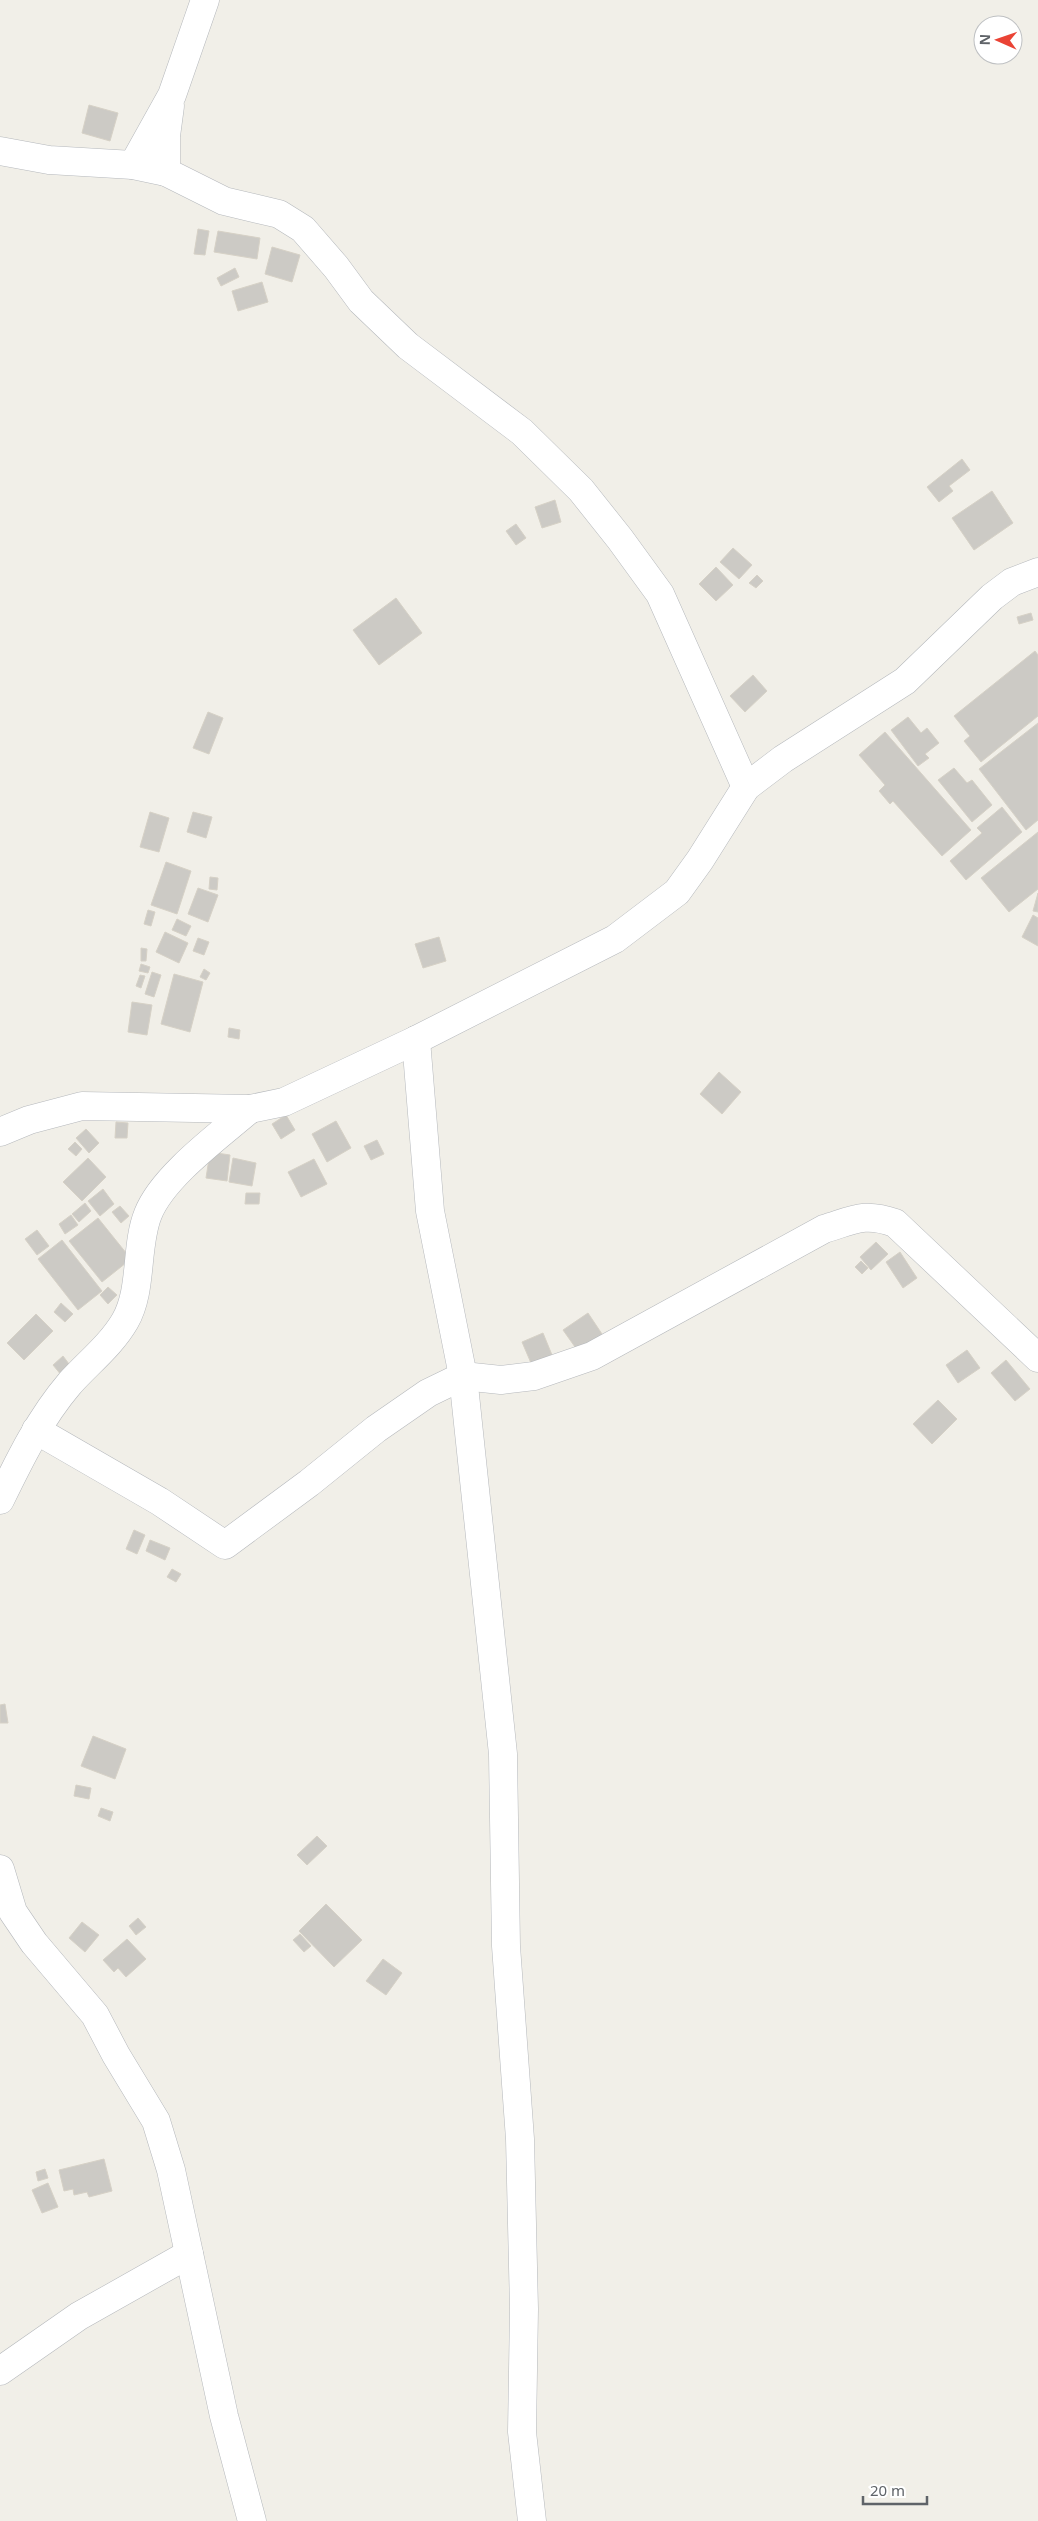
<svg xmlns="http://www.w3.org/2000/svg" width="1038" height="2521" font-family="'Noto Sans',sans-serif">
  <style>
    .building { fill: #cccac5; stroke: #d6d1c6 }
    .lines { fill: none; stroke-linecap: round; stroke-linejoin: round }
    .minor-casing { stroke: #b5b8bc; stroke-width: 29 }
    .minor { stroke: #fff; stroke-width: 28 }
  </style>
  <rect width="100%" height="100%" fill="#f1efe8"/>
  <g class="building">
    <path d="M89,105l29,8 -8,28 -28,-8z"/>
    <path d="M198,229l11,2 -4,24 -11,-1z"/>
    <path d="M218,231l42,7 -3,21 -43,-7z"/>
    <path d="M272,247l28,8 -8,27 -27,-8z"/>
    <path d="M235,268l4,9 -18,9 -4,-8z"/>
    <path d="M262,282l6,20 -30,9 -6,-20z"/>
    <path d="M962,459l8,11 -21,16 4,5 -14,11 -12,-15z"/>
    <path d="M992,491l21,32 -39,27 -22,-32z"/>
    <path d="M555,500l6,22 -19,6 -7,-21z"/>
    <path d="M516,524l10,14 -10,7 -10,-14z"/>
    <path d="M733,548l19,17 -13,14 -19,-17z"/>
    <path d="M716,567l17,18 -17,16 -17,-17z"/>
    <path d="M757,575l6,6 -7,7 -7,-5z"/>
    <path d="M396,598l26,35 -43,32 -26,-35z"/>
    <path d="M1031,613l2,7 -14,4 -2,-7z"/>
    <path d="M1035,651l3,4v61l-57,46 -17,-21 6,-5 -16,-20z"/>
    <path d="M753,675l14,16 -22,21 -15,-16z"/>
    <path d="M208,712l15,6 -14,36 -16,-6z"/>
    <path d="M908,717l13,16 6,-5 12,15 -14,11 4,4 -11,8 -27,-36z"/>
    <path d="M1038,723v97l-12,10 -47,-61z"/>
    <path d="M885,732l86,98 -29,26 -49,-55 -3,3 -11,-13 6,-6 -26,-30z"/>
    <path d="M954,768l13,15 5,-3 20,25 -20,17 -34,-42z"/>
    <path d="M1002,807l20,25 -56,48 -16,-19 32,-28 -5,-5z"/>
    <path d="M150,812l19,6 -10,34 -19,-5z"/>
    <path d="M193,812l19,5 -6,21 -19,-6z"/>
    <path d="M1038,832v57l-29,23 -28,-34z"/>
    <path d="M166,862l25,9 -14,43 -26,-9z"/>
    <path d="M210,877l8,1 -1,12 -8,-1z"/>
    <path d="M198,888l20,7 -10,27 -20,-8z"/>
    <path d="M1038,893v19l-5,-1z"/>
    <path d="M148,910l7,2 -4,14 -7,-2z"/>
    <path d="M1033,915l5,3v28l-16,-9z"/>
    <path d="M177,919l14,7 -5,10 -14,-6z"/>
    <path d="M165,932l23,11 -9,20 -23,-11z"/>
    <path d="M439,937l7,24 -23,7 -8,-24z"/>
    <path d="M198,938l11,4 -5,13 -11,-4z"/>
    <path d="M141,948l6,1 -1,12h-5z"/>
    <path d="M141,964l9,3 -2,6 -9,-2z"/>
    <path d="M204,969l6,4 -4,7 -6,-3z"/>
    <path d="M152,972l9,3 -7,22 -9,-3z"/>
    <path d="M174,974l29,8 -13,50 -29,-8z"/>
    <path d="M140,975l5,1 -4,12 -5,-2z"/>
    <path d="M132,1002l20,3 -5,30 -19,-3z"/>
    <path d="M229,1028l11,2 -1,9 -11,-2z"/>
    <path d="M719,1072l22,20 -19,22 -22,-20z"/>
    <path d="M286,1115l9,15 -14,9 -9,-15z"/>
    <path d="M336,1121l15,27 -24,14 -15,-28z"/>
    <path d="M116,1122l12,1 -1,15h-12z"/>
    <path d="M86,1129l13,14 -10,10 -13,-15z"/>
    <path d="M377,1140l7,14 -13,6 -7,-14z"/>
    <path d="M75,1142l7,7 -6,7 -8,-7z"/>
    <path d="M210,1152l20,3 -3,26 -21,-3z"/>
    <path d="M88,1158l18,19 -24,24 -19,-19z"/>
    <path d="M233,1158l23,5 -4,23 -23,-4z"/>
    <path d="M314,1159l13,25 -26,13 -13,-25z"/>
    <path d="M103,1189l11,15 -14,12 -12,-15z"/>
    <path d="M246,1193h14l-1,11h-14z"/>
    <path d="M85,1203l6,8 -12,11 -7,-8z"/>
    <path d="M120,1206l9,10 -8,7 -9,-11z"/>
    <path d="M71,1215l7,10 -13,9 -6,-10z"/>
    <path d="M98,1218l33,41 -29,23 -33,-41z"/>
    <path d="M37,1230l12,16 -12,9 -12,-16z"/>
    <path d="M62,1240l40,51 -24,19 -40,-51z"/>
    <path d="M876,1242l12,12 -17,16 -11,-13z"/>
    <path d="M900,1252l17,26 -14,10 -17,-26z"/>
    <path d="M861,1261l7,7 -6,6 -7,-7z"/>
    <path d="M108,1287l9,8 -9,9 -8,-9z"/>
    <path d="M61,1303l12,11 -8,8 -11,-10z"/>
    <path d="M588,1313l16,24 -24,17 -17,-24z"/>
    <path d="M36,1314l17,17 -29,29 -17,-17z"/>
    <path d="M543,1333l9,22 -21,8 -9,-21z"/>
    <path d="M967,1350l13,18 -22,15 -12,-18z"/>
    <path d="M63,1356l9,12 -10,8 -9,-11z"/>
    <path d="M1006,1360l24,29 -15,12 -24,-28z"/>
    <path d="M938,1400l19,19 -25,25 -19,-20z"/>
    <path d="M134,1530l11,5 -8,19 -11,-5z"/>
    <path d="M150,1540l20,8 -5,12 -19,-9z"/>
    <path d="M172,1569l9,5 -5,8 -9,-5z"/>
    <path d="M5,1704l3,19h-8v-18z"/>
    <path d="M93,1736l33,13 -11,30 -34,-13z"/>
    <path d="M76,1785l15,3 -2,11 -15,-3z"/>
    <path d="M101,1808l12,4 -3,9 -12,-5z"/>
    <path d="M317,1836l10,10 -20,19 -10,-10z"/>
    <path d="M326,1904l36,36 -28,27 -35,-36z"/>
    <path d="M138,1918l8,9 -10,8 -7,-9z"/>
    <path d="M82,1922l17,13 -14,17 -16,-14z"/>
    <path d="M300,1934l11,12 -7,6 -11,-12z"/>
    <path d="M127,1939l19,20 -20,18 -8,-9 -4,4 -11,-12z"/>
    <path d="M383,1959l19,14 -16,22 -20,-14z"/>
    <path d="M104,2159l8,32 -23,6 -2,-5 -13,3 -1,-6 -9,2 -5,-21z"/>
    <path d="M45,2169l3,9 -10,3 -2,-9z"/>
    <path d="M48,2183l10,24 -16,6 -10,-23z"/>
  </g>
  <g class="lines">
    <defs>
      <g id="minor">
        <path d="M0,151l49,9 84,5 33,7 58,29 55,13 24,15 33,38 25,34 47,45 114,86 59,58 39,49 40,55 86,193"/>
        <path d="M133,165l39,-70 33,-95"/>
        <path d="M166,172v-36l4,-30"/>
        <path d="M416,1040l14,171 33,165 40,378 3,192 14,193 4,170 -2,123 10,89"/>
        <path d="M0,1132l29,-12 53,-14 168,3 34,-7 132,-62 199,-101 62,-47 23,-32 46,-73 37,-28 122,-78 87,-84 20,-15 26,-10"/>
        <path d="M36,1430l123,71 66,44 84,-62 67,-54 52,-36 35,-17 38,4 33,-4 58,-20 232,-127c30,-9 40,-17 71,-6l143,135"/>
        <path d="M0,1500c20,-41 40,-82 70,-117 19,-21 41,-38 55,-62 18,-31 10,-75 23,-107 15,-38 72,-79 102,-105"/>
        <path d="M0,1869l13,43 21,31 61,72 21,40 40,66 15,49 53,246 28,105"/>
        <path d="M0,2371l79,-55 110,-62"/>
      </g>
    </defs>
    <use href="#minor" class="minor-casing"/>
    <use href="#minor" class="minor"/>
  </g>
  <g transform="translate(998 40) rotate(272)"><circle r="24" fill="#ffffff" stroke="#bfc1c3"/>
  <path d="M0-4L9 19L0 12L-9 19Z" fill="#ea4335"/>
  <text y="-8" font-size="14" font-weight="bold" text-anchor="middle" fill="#5f6368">N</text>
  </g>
  <path d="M863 2496v8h64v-8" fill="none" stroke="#5f6368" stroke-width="2.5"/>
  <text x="870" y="2496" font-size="15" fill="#5f6368" stroke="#ffffff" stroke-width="4" paint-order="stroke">20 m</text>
</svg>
